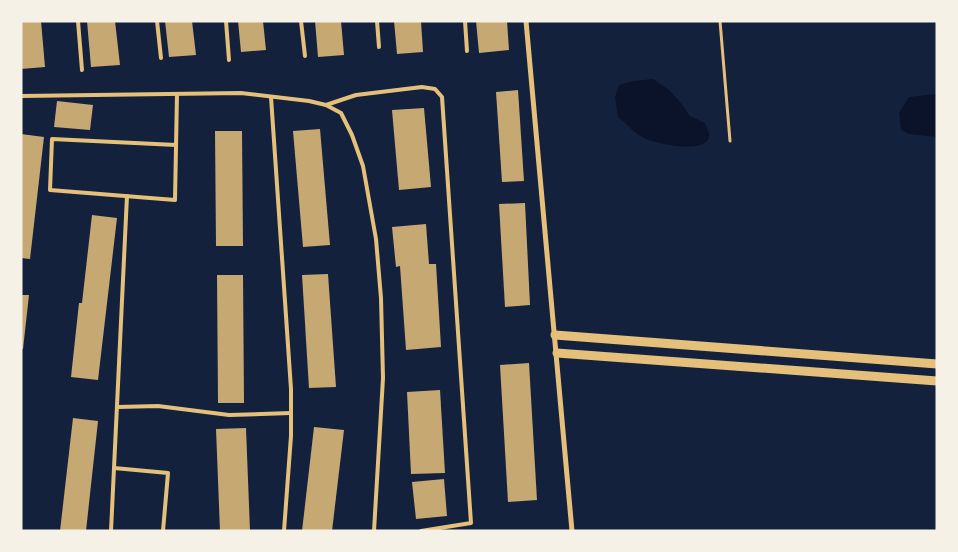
<svg xmlns="http://www.w3.org/2000/svg" width="958" height="552" font-family="'Source Sans 3',sans-serif">
  <style>
    .water { fill: #0b132b }
    .building { fill: #c6a872 }
    .lines { fill: none; stroke-linecap: round; stroke-linejoin: round }
    .path { stroke: #e5c07b; stroke-width: 3 }
    .service { stroke: #e5c07b; stroke-width: 4 }
    .minor { stroke: #e5c07b; stroke-width: 5 }
    .tertiary { stroke: #e5c07b; stroke-width: 9 }
  </style>
  <rect width="100%" height="100%" fill="#14213d"/>
  <g class="water">
    <path d="M653,79l16,11 12,13 9,13 15,7c2,5 5,10 4,15 -6,16 -51,6 -63,1 -10,-4 -19,-15 -28,-22l-3,-20 4,-12 14,-4z"/>
    <path d="M937,94v43l-28,-3 -8,-4 -2,-17 10,-16z"/>
  </g>
  <g class="building">
    <path d="M21,21h20l4,46 -24,2z"/>
    <path d="M87,21h28l5,44 -29,2z"/>
    <path d="M165,21h27l4,34 -27,2z"/>
    <path d="M238,21h25l3,29 -25,2z"/>
    <path d="M315,21h26l3,34 -26,2z"/>
    <path d="M394,21h27l2,31 -26,2z"/>
    <path d="M476,21h31l2,29 -30,3z"/>
    <path d="M518,90l6,91 -22,1 -6,-90z"/>
    <path d="M57,101l36,4 -3,25 -36,-3z"/>
    <path d="M424,108l7,79 -32,3 -7,-80z"/>
    <path d="M320,129l10,116 -27,2 -10,-116z"/>
    <path d="M215,131h27l1,115h-27z"/>
    <path d="M21,134l23,3 -14,122 -9,-1z"/>
    <path d="M525,203l5,102 -25,2 -6,-103z"/>
    <path d="M92,215l25,3 -19,162 -27,-3 8,-74h3z"/>
    <path d="M426,224l3,40h7l5,83 -35,3 -6,-84 -4,1 -4,-40z"/>
    <path d="M328,274l8,113 -27,1 -7,-113z"/>
    <path d="M217,275h26l1,128h-26z"/>
    <path d="M21,295h8l-6,54h-2z"/>
    <path d="M529,363l8,137 -29,2 -8,-137z"/>
    <path d="M440,390l5,83 -34,1 -4,-82z"/>
    <path d="M73,418l25,3 -12,110h-26z"/>
    <path d="M314,427l30,3 -12,101h-30z"/>
    <path d="M246,428l4,103h-30l-4,-102z"/>
    <path d="M444,479l3,37 -31,3 -4,-37z"/>
  </g>
  <g class="lines">
    <path class="path" d="M720,21l10,120"/>
    <g class="service">
      <path d="M78,21l4,49"/>
      <path d="M157,21l4,37"/>
      <path d="M226,21l3,39"/>
      <path d="M301,21l4,35"/>
      <path d="M377,21l2,26"/>
      <path d="M465,21l2,30"/>
      <path d="M21,96l220,-3 68,8 17,4 15,8 11,22 11,31 13,73 5,59 2,80 -9,153"/>
      <path d="M271,97l20,292v47l-7,95"/>
      <path d="M326,105l30,-10 66,-8 13,2 7,8 29,426 -50,8"/>
      <path d="M176,145l-124,-6 -2,51 125,10 2,-106"/>
      <path d="M117,407l41,-1 71,9 62,-2"/>
      <path d="M114,468l54,5 -5,58"/>
      <path d="M111,531l16,-335"/>
    </g>
    <path class="minor" d="M526,21l46,510"/>
    <g class="tertiary">
      <path d="M555,335l382,29"/>
      <path d="M557,353l380,28"/>
    </g>
  </g>
  <rect width="958" height="552" fill="none" stroke="#f6f1e7" stroke-width="45"/>
</svg>
